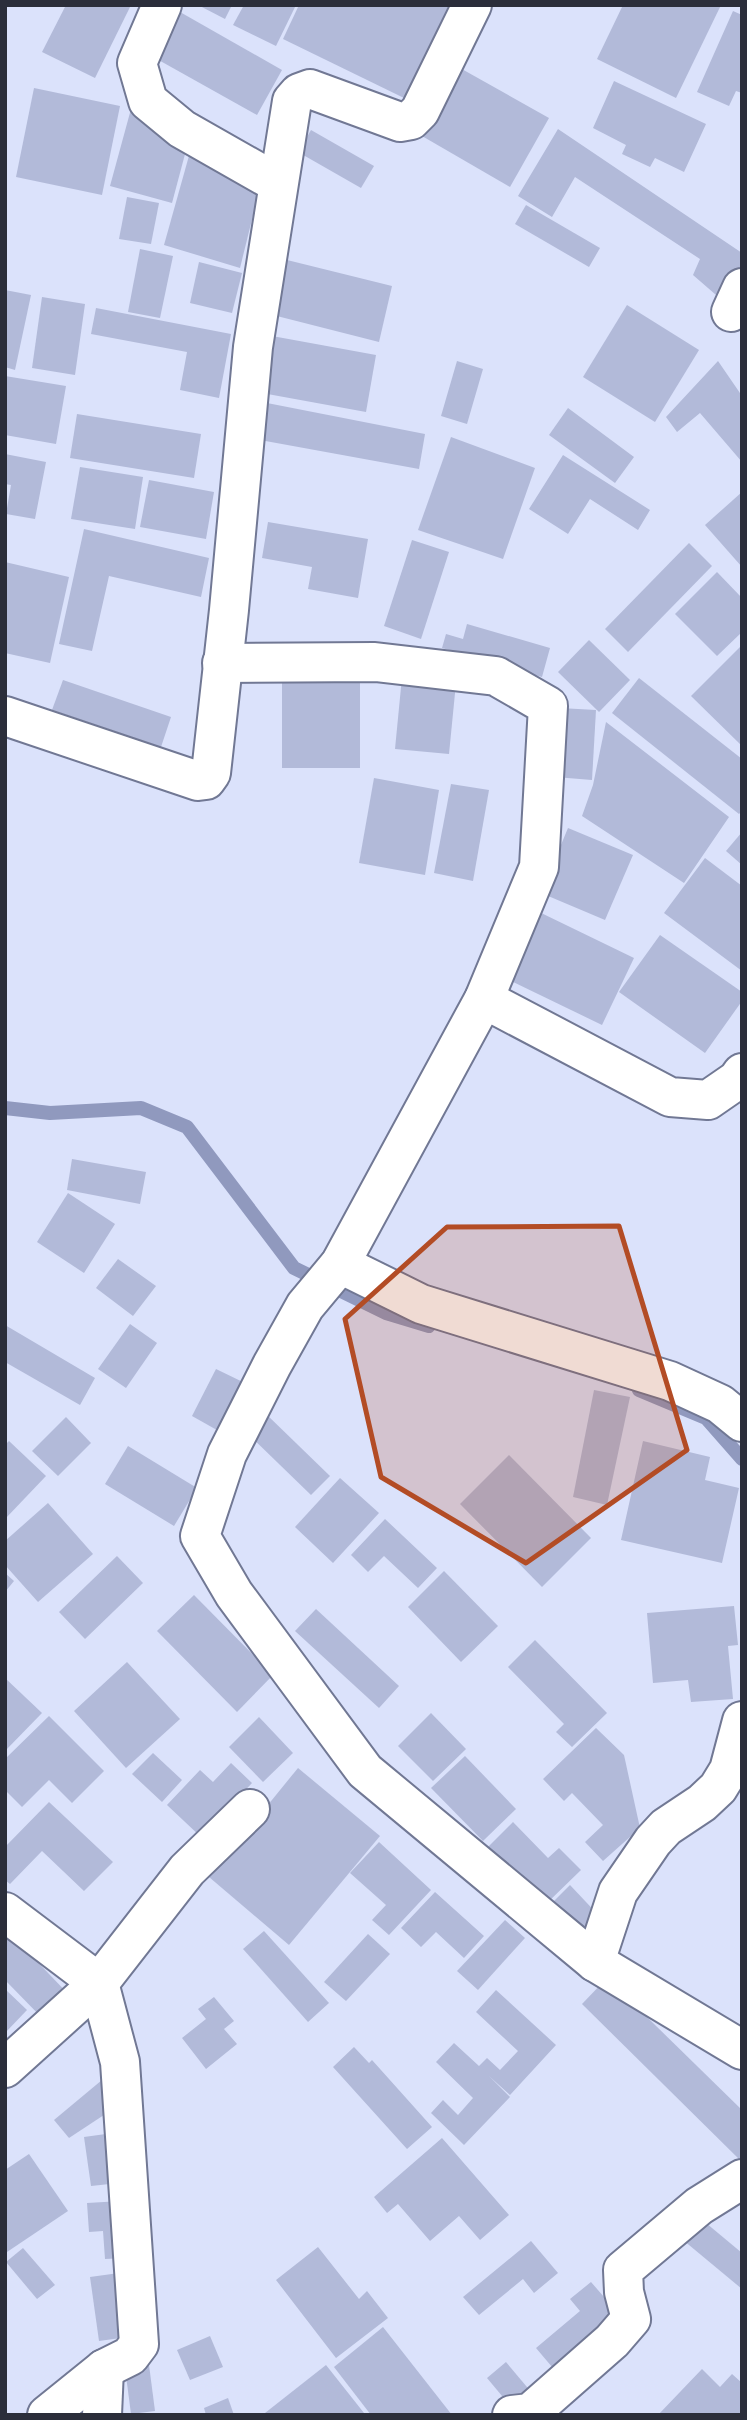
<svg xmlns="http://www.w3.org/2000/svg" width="747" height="2420" font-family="'DejaVu Sans',sans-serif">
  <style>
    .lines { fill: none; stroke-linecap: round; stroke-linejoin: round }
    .stream { stroke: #9099be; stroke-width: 14 }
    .building { fill: #b2bad9 }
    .minor-casing { stroke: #717894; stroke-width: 42 }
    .minor { stroke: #fff; stroke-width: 38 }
    .marked { fill: #b34c25; fill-opacity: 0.2; stroke: #b34c25; stroke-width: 5; stroke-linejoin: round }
  </style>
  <rect width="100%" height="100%" fill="#dbe2fb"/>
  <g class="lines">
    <g class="stream">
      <path d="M5,1108l45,5 91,-5 46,19 107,141 92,45 43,13"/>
      <path d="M639,1390l67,28 36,41"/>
    </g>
  </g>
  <g class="building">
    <path d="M66,5h65l-36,73 -53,-26z"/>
    <path d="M198,5h34l-7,14z"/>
    <path d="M244,5h52l-20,41 -43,-21z"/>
    <path d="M299,5h150l-45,93 -121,-59z"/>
    <path d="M623,5h98l-45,93 -79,-39z"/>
    <path d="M733,11l9,4v78l-6,-2 -7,15 -32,-14z"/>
    <path d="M180,12l102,58 -25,45 -102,-57z"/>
    <path d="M460,68l89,50 -39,69 -88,-51z"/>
    <path d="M614,81l92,43 -22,48 -29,-14 -5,9 -28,-13 4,-9 -33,-17z"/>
    <path d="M34,88l86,18 -18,89 -86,-18z"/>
    <path d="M131,109l58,30 -17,64 -62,-17z"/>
    <path d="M558,129l184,124v14l-19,34 -30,-26 7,-16 -125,-82 -23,40 -34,-21z"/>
    <path d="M311,130l63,36 -13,22 -63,-36z"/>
    <path d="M192,145l69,38 -21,85 -76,-23z"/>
    <path d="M127,197l32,6 -8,41 -32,-5z"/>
    <path d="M526,205l74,43 -11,19 -74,-43z"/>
    <path d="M140,249l33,7 -13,62 -32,-6z"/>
    <path d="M283,259l109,27 -13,56 -110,-28z"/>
    <path d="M199,262l43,11 -10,40 -42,-10z"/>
    <path d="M5,290l26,5 -16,75 -10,-3z"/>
    <path d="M42,297l43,7 -10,71 -43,-7z"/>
    <path d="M627,305l72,45 -44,72 -72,-45z"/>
    <path d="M96,308l135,26 -12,64 -39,-8 7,-38 -96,-18z"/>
    <path d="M272,336l104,19 -10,57 -104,-19z"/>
    <path d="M457,361l26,8 -16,55 -26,-8z"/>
    <path d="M718,361l24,35v66l-42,-49 -23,19 -11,-15z"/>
    <path d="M5,376l61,10 -10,58 -51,-9z"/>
    <path d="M267,403l158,31 -6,35 -159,-29z"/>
    <path d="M568,408l66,49 -19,26 -66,-48z"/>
    <path d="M77,414l124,20 -7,44 -124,-20z"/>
    <path d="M451,437l84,31 -32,91 -85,-29z"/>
    <path d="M5,454l41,8 -11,57 -29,-5 5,-29 -6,-1z"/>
    <path d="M563,455l87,55 -12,20 -48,-31 -22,35 -39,-25z"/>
    <path d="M80,467l63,10 -8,52 -64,-10z"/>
    <path d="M149,480l65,12 -8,47 -66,-12z"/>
    <path d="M742,492v75l-37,-42z"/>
    <path d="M268,522l100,17 -10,59 -50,-9 4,-22 -50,-9z"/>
    <path d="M84,529l125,29 -8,39 -92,-21 -17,75 -33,-7z"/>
    <path d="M412,540l37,12 -28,87 -37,-13z"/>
    <path d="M689,543l23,23 -84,86 -23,-23z"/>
    <path d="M5,562l64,15 -19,86 -45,-10z"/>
    <path d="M717,572l25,26v34l-25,24 -42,-42z"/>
    <path d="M467,624l83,24 -8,29 -100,-29 4,-14 17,5z"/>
    <path d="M589,640l41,40 -31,32 -41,-40z"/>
    <path d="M742,645v101l-51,-50z"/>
    <path d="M402,677l54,6 -7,71 -54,-5z"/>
    <path d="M639,678l103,81v52l-3,3 -127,-101z"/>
    <path d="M63,680l108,37 -10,30 -109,-37z"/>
    <path d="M282,680l78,1v87h-78z"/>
    <path d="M560,708l36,2 -4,70 -37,-3z"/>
    <path d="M606,722l123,95 -45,66 -102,-67 11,-31z"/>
    <path d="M374,778l65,12 -14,85 -66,-12z"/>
    <path d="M451,784l38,6 -16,91 -39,-8z"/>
    <path d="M568,828l65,27 -28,65 -64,-27z"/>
    <path d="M742,832v33l-16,-14z"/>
    <path d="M705,858l37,28v85l-78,-58z"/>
    <path d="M535,910l99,48 -32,67 -99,-48z"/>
    <path d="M660,935l82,57v9l-37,52 -86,-61z"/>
    <path d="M72,1159l74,13 -6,32 -73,-14z"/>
    <path d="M68,1193l47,31 -31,49 -47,-31z"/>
    <path d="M118,1259l38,27 -23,30 -37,-28z"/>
    <path d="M130,1324l27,19 -31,45 -28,-19z"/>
    <path d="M5,1325l90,53 -15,27 -75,-43z"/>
    <path d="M216,1369l33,16 -25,49 -32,-18z"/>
    <path d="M594,1390l36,7 -23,108 -34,-8z"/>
    <path d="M265,1413l65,63 -19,19 -64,-62z"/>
    <path d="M66,1417l25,26 -33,33 -26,-25z"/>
    <path d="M9,1441l37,35 -41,43v-74z"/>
    <path d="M643,1441l67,16 -5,23 34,8 -17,75 -101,-23z"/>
    <path d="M128,1446l69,42 -23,38 -69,-42z"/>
    <path d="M509,1455l82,83 -49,49 -82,-83z"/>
    <path d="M340,1478l39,35 -46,50 -38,-36z"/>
    <path d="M48,1503l45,51 -55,48 -33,-37v-24z"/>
    <path d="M385,1519l52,49 -19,20 -34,-32 -16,16 -17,-17z"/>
    <path d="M117,1556l26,27 -58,56 -26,-27z"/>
    <path d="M444,1571l54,55 -37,36 -53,-55z"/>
    <path d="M5,1573l9,8 -9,11z"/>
    <path d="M194,1595l79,80 -36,37 -80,-81z"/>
    <path d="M734,1606l4,39 -10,1 5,53 -42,3 -3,-22 -35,3 -6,-70z"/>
    <path d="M316,1609l83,77 -20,22 -84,-77z"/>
    <path d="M535,1640l72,73 -35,34 -16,-15 8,-8 -56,-57z"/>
    <path d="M127,1662l53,57 -54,49 -52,-57z"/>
    <path d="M5,1678l37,35 -37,38z"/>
    <path d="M431,1713l35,36 -33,32 -35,-35z"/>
    <path d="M49,1716l55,55 -32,32 -23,-23 -27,27 -17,-17v-31z"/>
    <path d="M259,1717l34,36 -30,29 -34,-35z"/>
    <path d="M596,1728l28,27 16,73 -37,33 -18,-19 18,-17 -31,-32 -8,8 -21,-22z"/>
    <path d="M153,1753l29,27 -20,22 -30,-28z"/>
    <path d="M465,1756l51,53 -33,32 -52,-53z"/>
    <path d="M231,1763l21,20 -51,54 -34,-32 33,-35 13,12z"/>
    <path d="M298,1768l82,68 -91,109 -80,-68z"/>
    <path d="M49,1802l64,60 -29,29 -42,-40 -32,33 -5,-4v-33z"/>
    <path d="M513,1822l35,36 11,-10 22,22 -36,35 -57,-58z"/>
    <path d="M379,1842l52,48 -42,45 -17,-15 14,-15 -36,-32z"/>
    <path d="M570,1885l32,34 -19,19 -33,-33z"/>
    <path d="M435,1892l49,44 -20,22 -28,-26 -15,15 -20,-19z"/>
    <path d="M505,1920l20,18 -47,52 -21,-19z"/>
    <path d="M5,1928l67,70 -25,25 -42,-43z"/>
    <path d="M264,1931l65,72 -21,19 -65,-73z"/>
    <path d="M368,1934l22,20 -44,47 -22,-19z"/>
    <path d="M607,1978l135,132v52l-160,-158z"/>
    <path d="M5,1989l22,21 -22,23z"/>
    <path d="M496,1990l60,55 -46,50 -21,-19 21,21 -46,48 -33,-32 12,-13 15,15 15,-17 -37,-36 18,-19 25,23 8,-8 13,12 18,-19 -42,-39z"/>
    <path d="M214,1997l20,24 -10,8 13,15 -31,25 -24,-31 24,-19 -8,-10z"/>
    <path d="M354,2047l15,16 3,-3 60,67 -25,22 -74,-82z"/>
    <path d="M102,2080l8,31 -41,27 -15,-18z"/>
    <path d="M113,2133l6,50 -28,3 -7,-49z"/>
    <path d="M442,2138l67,77 -29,25 -21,-24 -29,25 -32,-37 -11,9 -13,-16z"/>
    <path d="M29,2154l39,57 -61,41 -2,-3v-79z"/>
    <path d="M121,2201l5,57 -21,1 -2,-28 -14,1 -2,-29z"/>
    <path d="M700,2218l42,35v36l-59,-49z"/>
    <path d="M531,2241l27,32 -24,20 -11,-14 -44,36 -16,-18z"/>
    <path d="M318,2247l41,52 8,-8 21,27 -52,40 -60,-78z"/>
    <path d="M23,2248l32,37 -18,14 -31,-37z"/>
    <path d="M119,2273l9,64 -29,4 -9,-64z"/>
    <path d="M591,2282l33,38 -66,54 -22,-26 44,-37 -10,-12z"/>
    <path d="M383,2327l69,88h-81l-37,-48z"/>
    <path d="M210,2336l13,31 -33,13 -13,-30z"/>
    <path d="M506,2362l26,31 -19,16 -26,-31z"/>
    <path d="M149,2365l6,46 -24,3 -6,-46z"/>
    <path d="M326,2365l38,48 -98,2 -1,-2z"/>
    <path d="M702,2369l18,18 12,-13 10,9v32h-84z"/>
    <path d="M228,2398l6,17h-28l-2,-7z"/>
  </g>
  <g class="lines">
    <defs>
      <g id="minor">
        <path d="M162,5l-25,58 11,38 34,28 95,54"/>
        <path d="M731,312l11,-24"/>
        <path d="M222,663l153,-1 121,14 52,30 -9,161 -55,132 -144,265 -35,42 -33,59 -45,89 -27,82 34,58 131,177 230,191 147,88"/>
        <path d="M5,716l193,65 8,-1 5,-7 18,-163 24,-263 39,-246 7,-8 11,-4 90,33 11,-2 9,-9 52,-106"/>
        <path d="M484,999l186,98 38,3 29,-20 5,-7"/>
        <path d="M340,1264l81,40 249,77 50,23 22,18"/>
        <path d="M5,1912l94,71 21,79 19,282 -9,12 -26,13 -57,46"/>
        <path d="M595,1962l23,-70 35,-51 13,-14 36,-24 16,-15 11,-18 13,-49"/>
        <path d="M5,2068l94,-85 88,-113 63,-61"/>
        <path d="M102,2415l2,-46"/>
        <path d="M512,2415l18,-2 82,-72 19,-22 -7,-27 -1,-22 76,-64 43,-27"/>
      </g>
    </defs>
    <use href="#minor" class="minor-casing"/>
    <use href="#minor" class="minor"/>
  </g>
  <path class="marked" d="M619,1226l68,224 -161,113 -145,-86 -36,-158 102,-92z"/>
  <rect width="747" height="2420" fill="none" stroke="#2b2e3a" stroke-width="14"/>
</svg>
